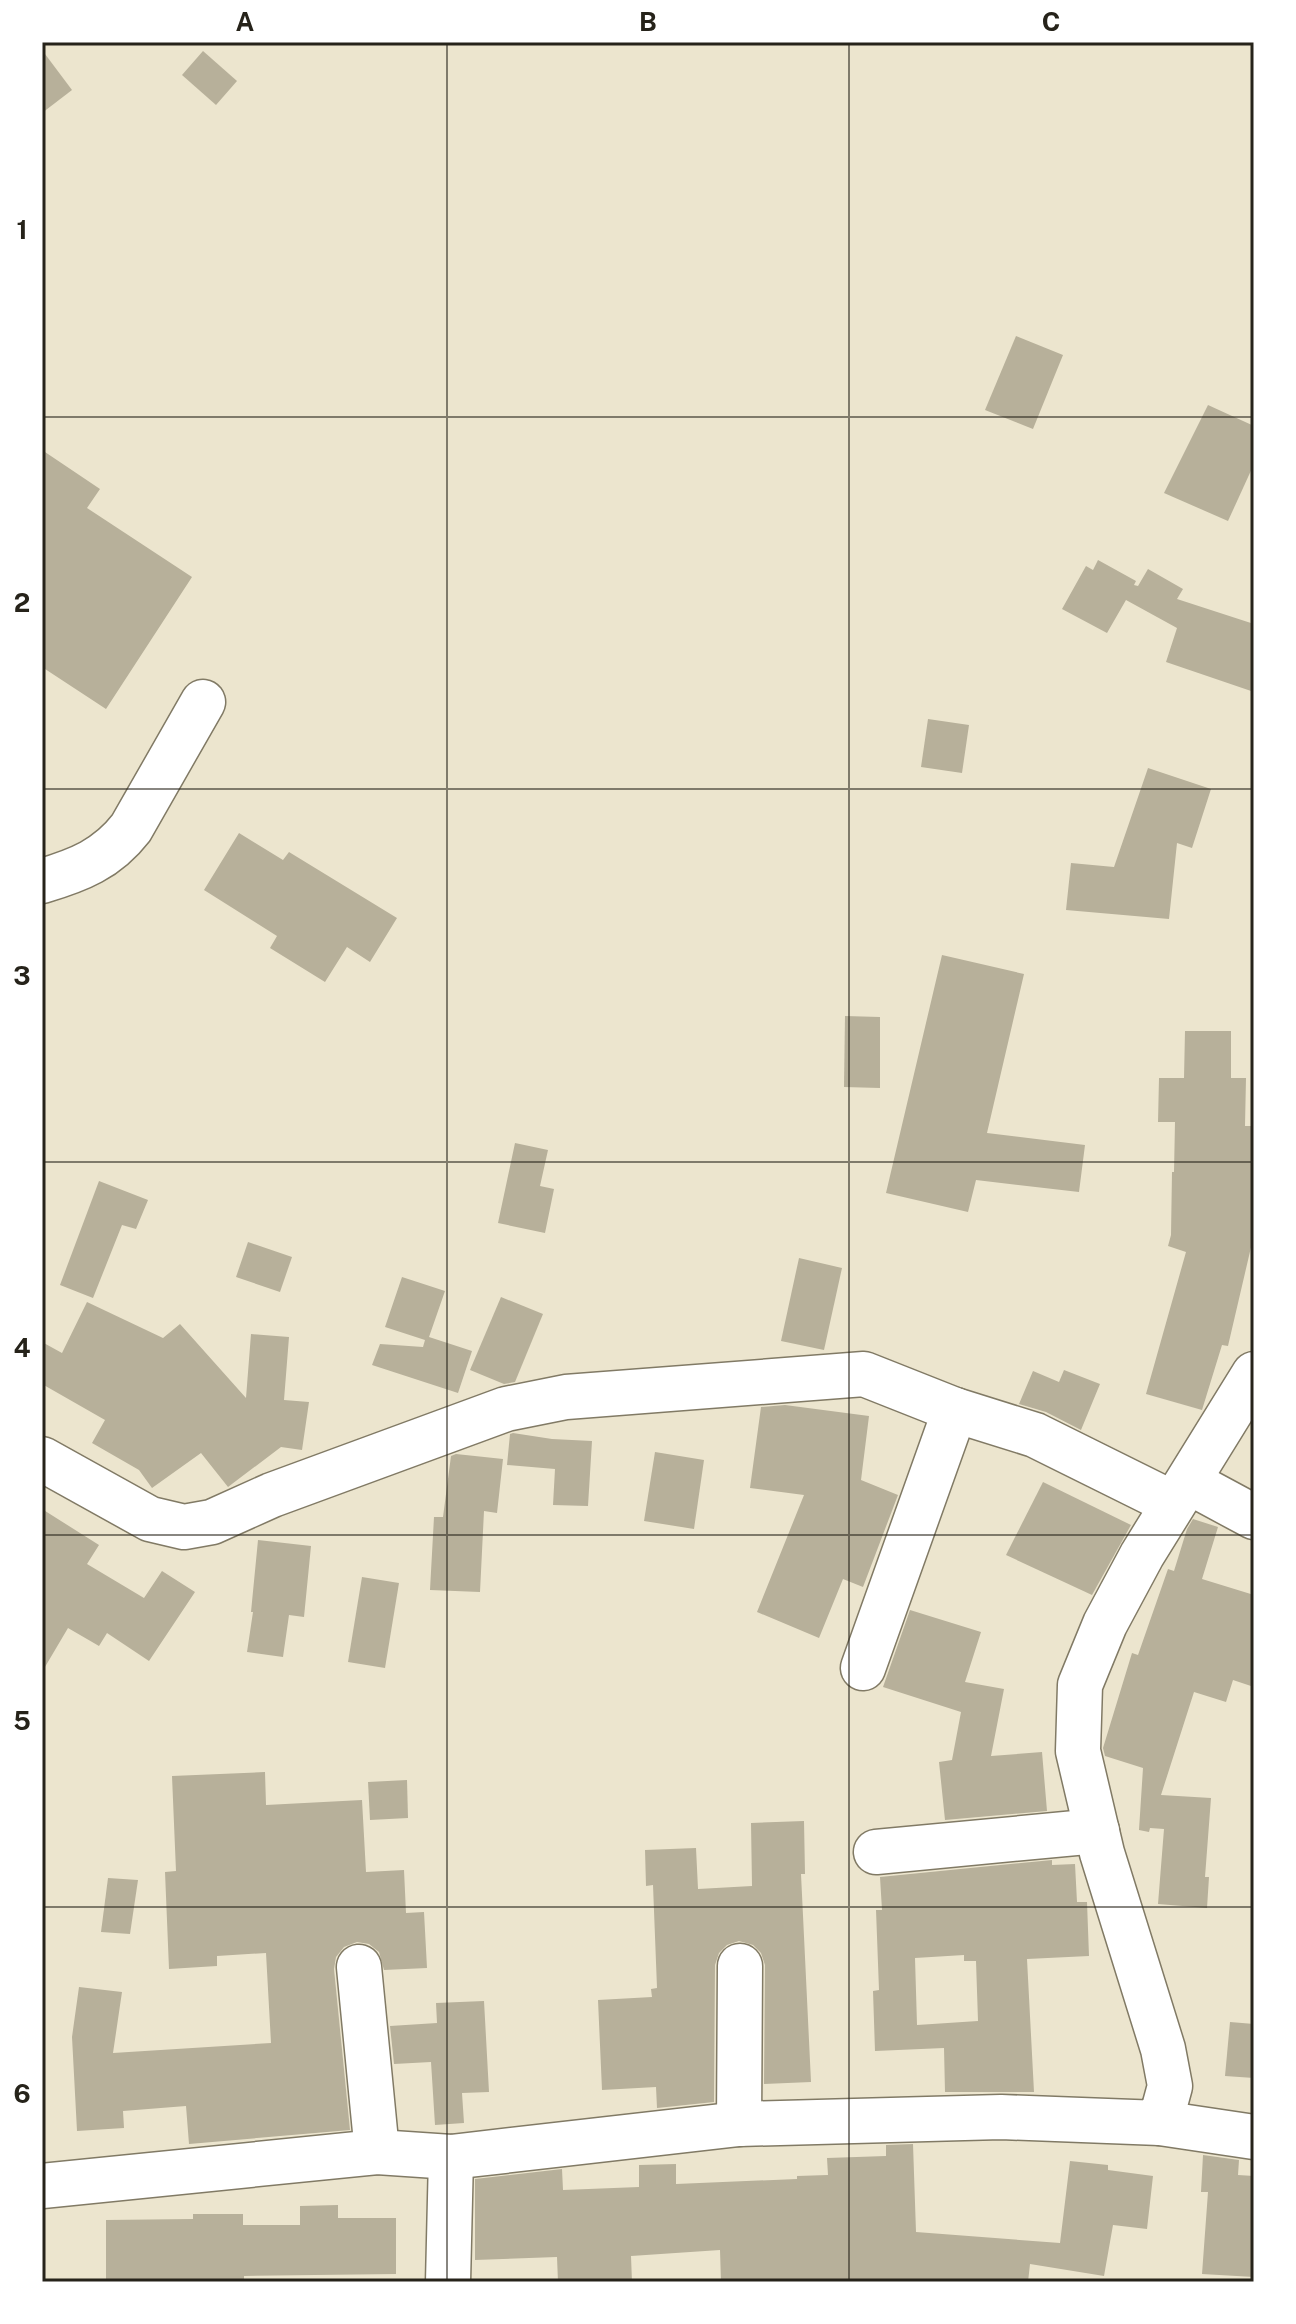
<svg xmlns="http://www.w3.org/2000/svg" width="1296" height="2324" font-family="'Public Sans',sans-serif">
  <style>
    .building { fill: #b7b09a; fill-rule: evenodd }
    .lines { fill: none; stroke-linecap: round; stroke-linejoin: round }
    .minor-casing { stroke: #817a65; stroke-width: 47 }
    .minor { stroke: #fff; stroke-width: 44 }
    .grid { fill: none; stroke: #26231a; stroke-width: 2; stroke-opacity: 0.55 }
    .neatline { fill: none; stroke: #26231a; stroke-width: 3 }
    .grid-label { font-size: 26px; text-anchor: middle; font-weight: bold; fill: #26231a }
  </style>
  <rect width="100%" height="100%" fill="#ece5ce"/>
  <g class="building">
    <path d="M42,50l30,40 -30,23z"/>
    <path d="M203,51l34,30 -21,24 -34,-30z"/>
    <path d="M1016,336l47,19 -30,74 -48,-19z"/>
    <path d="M1208,405l46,21v38l-26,57 -64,-28z"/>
    <path d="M42,450l58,39 -13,19 105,69 -86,132 -64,-42z"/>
    <path d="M1098,560l38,21 -2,4 4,1 10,-17 35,20 -6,10 77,25v68l-88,-30 11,-34 -51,-28 -19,33 -45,-24 24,-43 7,4z"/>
    <path d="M928,719l41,6 -7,48 -41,-6z"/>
    <path d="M1148,768l63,21 -19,59 -15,-5 -8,76 -103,-9 5,-47 43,4z"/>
    <path d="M239,833l44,27 6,-8 108,66 -27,44 -23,-15 -22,35 -55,-34 7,-12 -73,-46z"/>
    <path d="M942,955l82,19 -37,159 98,12 -6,47 -103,-12 -8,32 -82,-19z"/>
    <path d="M845,1016l35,1v71l-36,-1z"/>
    <path d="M1185,1031h46v47h15l-1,48h9l-2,117 -24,103 -6,-1 -20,65 -56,-16 40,-142 -18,-6 3,-11 1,-63h2l1,-50h-17l1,-44h25z"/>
    <path d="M515,1143l33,7 -8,36 14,3 -9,44 -47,-10z"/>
    <path d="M99,1181l49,19 -12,29 -14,-4 -29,73 -33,-13z"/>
    <path d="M248,1242l44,15 -12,35 -44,-15z"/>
    <path d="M799,1258l43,10 -18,82 -43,-9z"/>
    <path d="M402,1277l43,14 -16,46 43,14 -14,42 -86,-28 8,-21 43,3 2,-7 -40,-13z"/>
    <path d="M501,1297l42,17 -28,68 -11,2 -34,-14z"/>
    <path d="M87,1302l76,36 17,-14 66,74 5,-64 38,3 -5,63 25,2 -7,48 -21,-3 -53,40 -27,-34 -49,35 -13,-18 -47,-27 13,-23 -63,-36v-42l20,11z"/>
    <path d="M1064,1370l36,14 -19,46 -35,-18 -27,-8 14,-33 26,11z"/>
    <path d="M785,1405l84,11 -8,64 37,15 -35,92 -20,-8 -24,59 -62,-26 47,-117 -54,-7 11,-81z"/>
    <path d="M513,1433l39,6 40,2 -4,65 -35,-1 2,-36 -48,-4 3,-31z"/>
    <path d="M655,1452l49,8 -10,69 -50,-8z"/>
    <path d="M456,1454l47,5 -6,54 -13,-2 -4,81 -50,-2 4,-73h9l8,-61z"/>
    <path d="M1043,1482l88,43 -39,70 -86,-40z"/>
    <path d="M42,1509l57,36 -12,19 57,34 18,-27 33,21 -46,69 -42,-28 -8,13 -31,-18 -26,44z"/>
    <path d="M1193,1519l25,8 -16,52 52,16v92l-21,-7 -7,22 -32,-10 -33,103 50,3 -6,79h4l-2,31 -49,-4 6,-75 -14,-1 -1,4 -10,-2 4,-62 -38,-12 -2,-8 29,-95 6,2 30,-86 6,2 13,-42z"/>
    <path d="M258,1540l53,6 -7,71 -15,-2 -6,42 -36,-5 6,-40h-2z"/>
    <path d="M362,1577l37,6 -14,85 -37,-6z"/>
    <path d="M910,1610l71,22 -16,50 39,7 -13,67 51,-4 5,59 -102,9 -6,-58 13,-2 9,-48 -78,-25z"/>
    <path d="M265,1772l1,33 96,-5 4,72 38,-2 2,43 18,-1 3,56 -43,2 -5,-18 -10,-8 -12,-2 -13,5 -8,10 -2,12 16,161 -161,14 -3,-38 -63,5 1,17 -47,3 -5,-94 7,-50 43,5 -9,61 158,-10 -5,-90 -49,3v10l-48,3 -4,-97 11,-1 -4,-95z"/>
    <path d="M407,1780l1,38 -38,2 -2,-38z"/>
    <path d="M804,1821l1,53h-4l10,208 -47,2 1,-119 -4,-12 -8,-8 -14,-4 -12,4 -8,8 -4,12 -1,137 -57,6 -1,-21 -54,3 -4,-90 54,-3 -1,-8 6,-1 -4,-103 -7,1 -1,-36 51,-2 2,41 54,-3 -1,-63z"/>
    <path d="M1052,1860v5l23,-1 2,38h10l2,54 -62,3 7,133h-89l-1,-44 -69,3 -2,-60 6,-1 -3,-80h6l-2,-33zM964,1955v6h12l2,60 -61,4 -2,-67z"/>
    <path d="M108,1878l30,2 -8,54 -29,-2z"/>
    <path d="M484,2001l5,91 -27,1 2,30 -29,2 -4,-63 -37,2 -4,-38 47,-3 -1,-20z"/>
    <path d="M1230,2022l24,2v54l-29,-2z"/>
    <path d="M913,2144l3,88 144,11 10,-82 38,4v5l45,6 -6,53 -34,-4 -9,51 -74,-12 -2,18h-307l-1,-32 -89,6 1,26h-74l-1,-25 -82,3v-81l87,-10 1,21 76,-3v-22l37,-1v20l121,-5v-3l31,-1 -1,-17 59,-2v-11z"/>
    <path d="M1203,2155l36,5 -1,15 16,1v101l-52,-3 6,-82h-7z"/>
    <path d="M338,2205v13h58v56l-152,2v6h-138v-62l87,-1v-5h50v11h57v-19z"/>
  </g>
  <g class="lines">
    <defs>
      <g id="minor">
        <path d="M42,881c37,-11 65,-22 89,-53l72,-126"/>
        <path d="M42,1459l108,60 34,8 28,-5 60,-27 234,-86 60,-12 298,-23 91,36 80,25 137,68"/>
        <path d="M1189,1482l65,35"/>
        <path d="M863,1668l92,-258"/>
        <path d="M876,1852l221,-21"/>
        <path d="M359,1967l18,185"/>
        <path d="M1160,2123l94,14"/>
        <path d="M739,2124l1,-158"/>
        <path d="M42,2186l335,-34 74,5 288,-33 262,-7 159,6 10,-37 -7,-37 -61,-196 -24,-102 2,-66 25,-61 37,-69 112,-181"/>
        <path d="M448,2282l3,-125"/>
      </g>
    </defs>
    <use href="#minor" class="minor-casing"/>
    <use href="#minor" class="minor"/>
  </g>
  <path class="grid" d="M447,42v2240M849,42v2240M42,417h1212M42,789h1212M42,1162h1212M42,1535h1212M42,1907h1212"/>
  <rect width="1296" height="2324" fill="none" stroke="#ffffff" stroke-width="88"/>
  <rect x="44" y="44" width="1208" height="2236" class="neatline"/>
  <g class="grid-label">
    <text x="245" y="31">A</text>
    <text x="648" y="31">B</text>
    <text x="1051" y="31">C</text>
    <text x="22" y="239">1</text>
    <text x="22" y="612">2</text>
    <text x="22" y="985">3</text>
    <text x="22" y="1357">4</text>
    <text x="22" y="1730">5</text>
    <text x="22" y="2103">6</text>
  </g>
</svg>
